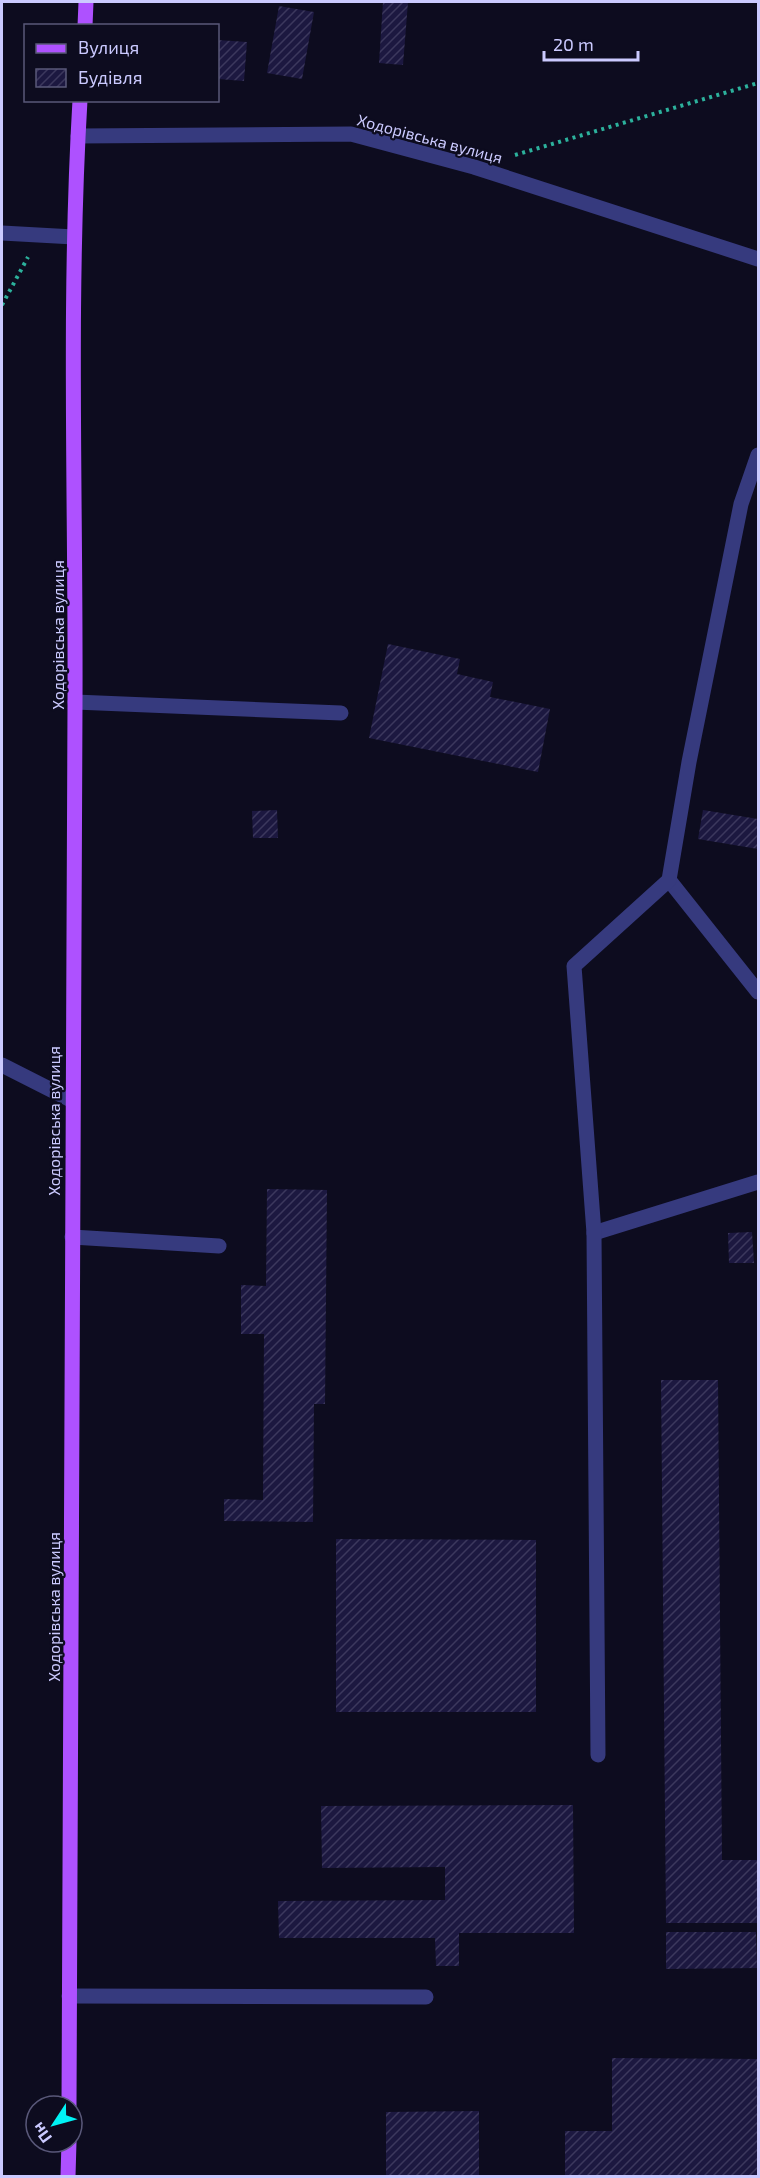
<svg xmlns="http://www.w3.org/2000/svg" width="760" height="2178" font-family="'Exo 2',sans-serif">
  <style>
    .building { fill: url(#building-hatch) }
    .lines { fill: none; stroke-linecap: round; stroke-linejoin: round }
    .path { stroke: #2cb19c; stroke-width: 4; stroke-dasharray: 3 4.5; stroke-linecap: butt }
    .minor { stroke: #363a7e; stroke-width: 15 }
    .major { stroke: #ae51ff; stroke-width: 15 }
    .labels { text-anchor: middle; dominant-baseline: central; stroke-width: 4.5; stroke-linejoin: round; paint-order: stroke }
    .street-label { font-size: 16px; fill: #cbcaff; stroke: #0d0c1f }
  </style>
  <defs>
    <pattern id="building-hatch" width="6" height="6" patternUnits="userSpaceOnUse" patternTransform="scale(1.5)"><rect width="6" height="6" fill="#1c1840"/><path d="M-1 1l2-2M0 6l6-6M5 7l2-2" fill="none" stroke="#3c385d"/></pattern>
  </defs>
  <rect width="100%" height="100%" fill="#0d0c1f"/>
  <g class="building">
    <path d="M383,2h25l-5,63 -24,-2z"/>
    <path d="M279,6l35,6 -12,67 -35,-6z"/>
    <path d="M218,40l29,2 -3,39 -26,-2z"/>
    <path d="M388,644l72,15 -3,15 36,8 -3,15 60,12 -12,63 -169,-34z"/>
    <path d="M277,810l1,28h-25l-1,-27z"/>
    <path d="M703,810l55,9v30l-60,-10z"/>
    <path d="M267,1189l60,1 -2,214h-11l-1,118 -89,-1v-22l39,1 1,-166h-23v-49l25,1z"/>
    <path d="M752,1232l2,31h-25l-1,-30z"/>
    <path d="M661,1380h57l4,480h36v63h-92z"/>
    <path d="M336,1539l200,1v172h-200z"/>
    <path d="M573,1805l1,128h-115v33h-23l-1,-28h-156l-1,-37 167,-1v-33l-123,1 -1,-62z"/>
    <path d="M666,1932h90l1,36 -91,1z"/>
    <path d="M612,2058l146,1v117h-193v-45h47z"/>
    <path d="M479,2111v65h-93v-64z"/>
  </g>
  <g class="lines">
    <g class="path">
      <path d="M515,155l243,-72"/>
      <path d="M2,305l26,-48"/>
    </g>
    <g class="minor">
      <path d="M78,136l273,-2 123,33 284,92"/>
      <path d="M2,233l72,4"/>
      <path d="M75,702l266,11"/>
      <path d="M669,880l89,112"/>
      <path d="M2,1065l69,35"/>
      <path d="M594,1233l164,-51"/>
      <path d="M72,1237l147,9"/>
      <path d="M598,1755l-4,-522 -20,-267 95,-86 20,-118 52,-258 17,-49"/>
      <path d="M69,1996l357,1"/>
    </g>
    <g class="major">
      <path d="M85,26l1,-24"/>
      <path d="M69,2106c1,-467 3,-934 6,-1401 1,-201 -7,-403 5,-605"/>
      <path d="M68,2176l1,-34"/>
    </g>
  </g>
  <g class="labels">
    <g class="street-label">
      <text transform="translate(430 138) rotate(15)">Ходорівська вулиця</text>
      <text transform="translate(57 635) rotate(-90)">Ходорівська вулиця</text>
      <text transform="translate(53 1121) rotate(-90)">Ходорівська вулиця</text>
      <text transform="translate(53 1607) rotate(-90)">Ходорівська вулиця</text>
    </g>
  </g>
  <rect width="760" height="2178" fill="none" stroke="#cbcaff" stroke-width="6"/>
  <rect x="24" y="24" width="195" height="78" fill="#0d0c1f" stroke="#595879" stroke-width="1.5"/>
  <rect x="36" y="44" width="30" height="9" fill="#ae51ff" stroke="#595879" stroke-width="1.5"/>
  <text x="78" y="54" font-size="18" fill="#cbcaff">Вулиця</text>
  <rect x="36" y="69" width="30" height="18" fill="url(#building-hatch)" stroke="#595879" stroke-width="1.5"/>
  <text x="78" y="84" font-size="18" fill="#cbcaff">Будівля</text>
  <g transform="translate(54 2124) rotate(234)"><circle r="28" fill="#0d0c1f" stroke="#595879" stroke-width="1.5"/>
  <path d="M0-4.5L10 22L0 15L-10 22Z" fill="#00f3f5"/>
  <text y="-9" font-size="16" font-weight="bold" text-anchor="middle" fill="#cbcaff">Пн</text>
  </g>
  <path d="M544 51v9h94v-9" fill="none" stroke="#cbcaff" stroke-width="3"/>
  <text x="553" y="51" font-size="18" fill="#cbcaff" stroke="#0d0c1f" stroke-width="4.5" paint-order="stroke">20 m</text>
</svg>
